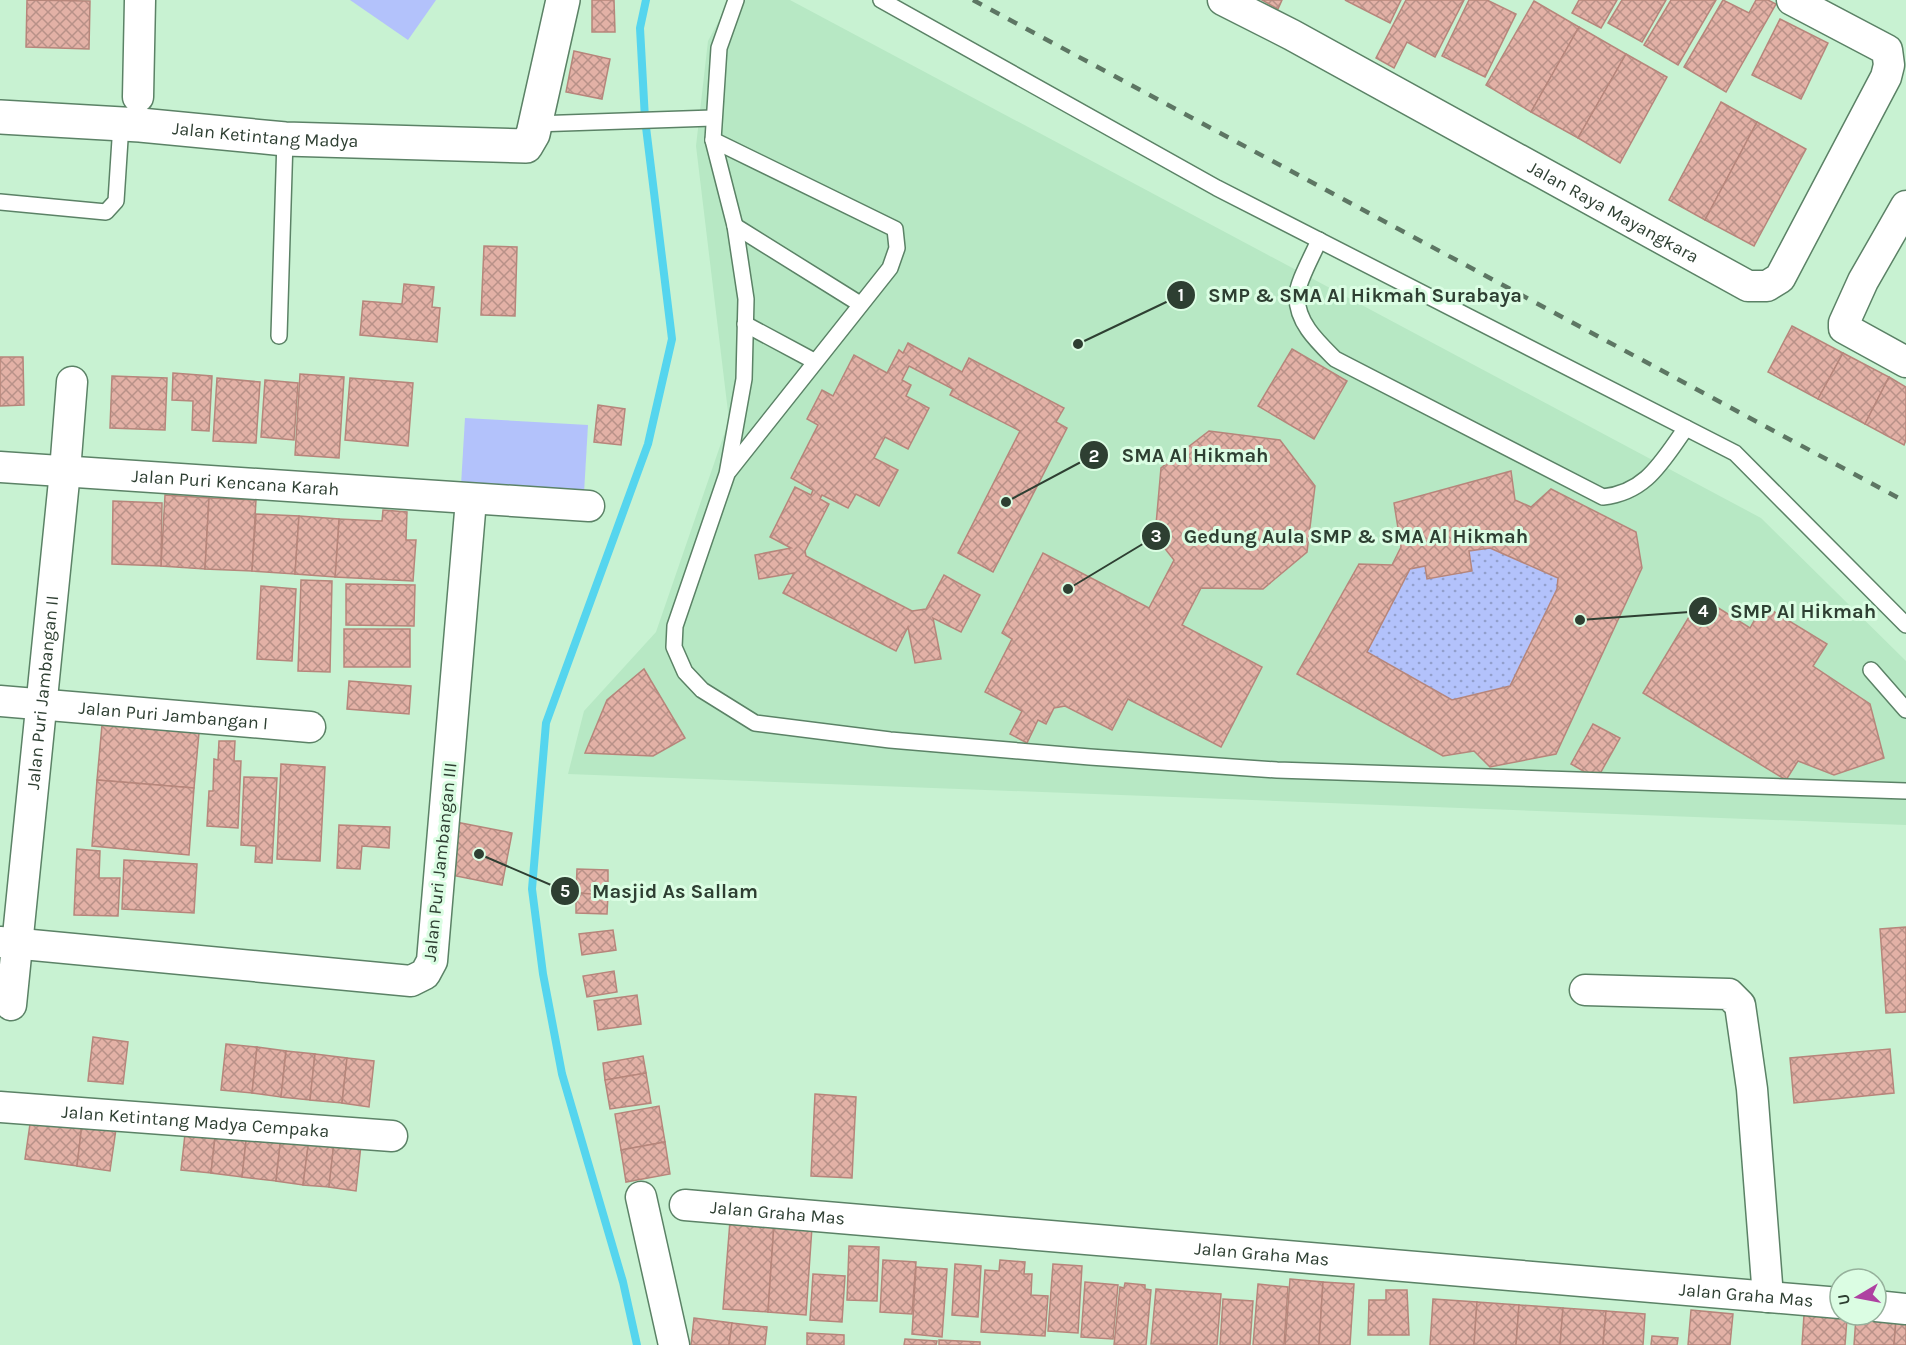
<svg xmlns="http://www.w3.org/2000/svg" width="1906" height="1345" font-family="Karla,sans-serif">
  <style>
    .built { fill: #b7e8c4 }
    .green { fill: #b3c2fb }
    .park { fill: url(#park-dots) }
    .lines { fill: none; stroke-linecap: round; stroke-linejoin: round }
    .stream { stroke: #55d5ee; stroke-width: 8 }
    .building { fill: url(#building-cross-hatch); stroke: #b6867b; stroke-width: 1.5; fill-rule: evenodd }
    .service-casing { stroke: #5b8266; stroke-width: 18 }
    .minor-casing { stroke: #5b8266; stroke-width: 33 }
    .tertiary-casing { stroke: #5b8266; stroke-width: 36 }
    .service { stroke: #fff; stroke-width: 15 }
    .minor { stroke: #fff; stroke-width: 30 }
    .tertiary { stroke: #fff; stroke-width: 33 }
    .rail { stroke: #5d7663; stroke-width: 4.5; stroke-dasharray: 10 10; stroke-linecap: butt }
    .labels { text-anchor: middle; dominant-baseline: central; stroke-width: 6; stroke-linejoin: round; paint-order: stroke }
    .street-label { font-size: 18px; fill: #2e3f32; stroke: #dbfde3 }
    .leader { fill: none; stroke: #2e3f32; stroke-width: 2 }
    .callout-dot { fill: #2e3f32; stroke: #dbfde3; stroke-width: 2 }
    .mark-label { font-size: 18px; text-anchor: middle; font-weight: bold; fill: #fff }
    .callout-label { font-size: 20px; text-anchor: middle; font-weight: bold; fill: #2e3f32; stroke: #dbfde3; stroke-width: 6; stroke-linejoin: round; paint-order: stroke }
  </style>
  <defs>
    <pattern id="park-dots" width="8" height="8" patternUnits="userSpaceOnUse" patternTransform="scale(1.5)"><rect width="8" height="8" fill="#b3c2fb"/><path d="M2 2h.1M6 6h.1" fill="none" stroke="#929fcc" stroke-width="1.8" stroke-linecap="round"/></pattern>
    <pattern id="building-cross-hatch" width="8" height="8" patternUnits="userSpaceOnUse" patternTransform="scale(1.5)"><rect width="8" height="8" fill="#e3b1a6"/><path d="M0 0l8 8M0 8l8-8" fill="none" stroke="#b89188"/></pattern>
  </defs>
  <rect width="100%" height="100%" fill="#c8f2d2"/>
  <path class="built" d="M730,0h60l971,518 145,143v164l-1338,-51 16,-63 72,-79 73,-212 -33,-274 12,-105z"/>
  <g class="green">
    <path d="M350,0h86l-28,40z"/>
    <path d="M465,418l123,7 -4,68 -123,-8z"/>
  </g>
  <path class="park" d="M1490,548l68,30 -1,11 -47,97 -58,14 -85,-48 43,-83 15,-3 2,12 45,-8 -3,-19z"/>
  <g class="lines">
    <path class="stream" d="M637,1345l-14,-63 -61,-208 -19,-100 -11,-85 14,-166 102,-279 24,-105 -27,-220 -5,-91 6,-28"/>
  </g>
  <g class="building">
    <path d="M27,0l63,1 -1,48 -63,-2z"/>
    <path d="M592,0h22l1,32h-23z"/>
    <path d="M1262,0h20l-4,9z"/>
    <path d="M1345,0h56l-11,23z"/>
    <path d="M1406,0h58l-29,57 -28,-15 -13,26 -18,-10z"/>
    <path d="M1469,0h18l29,14 -31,63 -43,-21z"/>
    <path d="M1579,0h38l-16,28 -29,-15z"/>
    <path d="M1622,0h44l-24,42 -34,-19z"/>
    <path d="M1671,0h45l-38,65 -34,-20z"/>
    <path d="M1723,0l26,13 7,-13h12l8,4 -50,88 -42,-25z"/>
    <path d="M1534,1l45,26 -48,85 -45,-27z"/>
    <path d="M1780,19l48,24 -27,56 -49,-24z"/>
    <path d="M1579,27l47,27 -48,84 -47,-26z"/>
    <path d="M574,51l36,8 -8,40 -36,-7z"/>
    <path d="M1626,54l41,23 -47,86 -42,-25z"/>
    <path d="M1721,102l36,20 -52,98 -36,-20z"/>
    <path d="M1757,122l49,27 -52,97 -49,-26z"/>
    <path d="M484,246l33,1 -2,69 -34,-1z"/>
    <path d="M404,284l30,3 -2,20 8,1 -3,34 -77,-7 3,-34 39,3z"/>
    <path d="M1792,326l51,27 -25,46 -50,-27z"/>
    <path d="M908,343l54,29 7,-14 95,50 -8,14 11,6 -74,144 -35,-19 62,-122 -70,-36 3,-6 -44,-23 -7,14 9,5 -5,11 23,12 -21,41 -23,-12 -11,21 24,12 -19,36 -23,-12 -8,14 -26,-13 -2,4 9,5 -24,47 1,5 106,55 14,-2 18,-34 36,20 -19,37 -28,-14 8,41 -26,4 -7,-36 -12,24 -113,-58 11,-20 -35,6 -4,-24 36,-7 -21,-11 25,-50 16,8 2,-5 -22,-12 27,-53 -11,-6 15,-29 11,6 21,-41 33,18 12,-23 4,3z"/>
    <path d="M1292,349l55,32 -33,58 -56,-33z"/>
    <path d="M1843,353l46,24 -24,47 -47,-25z"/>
    <path d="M0,357h23l1,48 -24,1z"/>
    <path d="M173,373l39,3 -3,55 -17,-1 1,-29 -21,-1z"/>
    <path d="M300,374l44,3 -5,81 -44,-3z"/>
    <path d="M112,376l55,2 -2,52 -55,-2z"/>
    <path d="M1889,377l17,10v53l-2,5 -39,-21z"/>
    <path d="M217,378l43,4 -4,61 -43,-2z"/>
    <path d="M350,378l63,5 -5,63 -63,-6z"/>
    <path d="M265,380l33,3 -4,57 -33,-3z"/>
    <path d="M598,405l27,4 -4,36 -27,-3z"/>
    <path d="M1209,431l71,9 35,46 -8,66 -44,37 -62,-1 -19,37 80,42 -41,80 -93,-48 -16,31 -47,-24 -11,2 -8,16 -8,-4 -11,23 -17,-9 12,-23 -37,-19 27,-53 -10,-6 41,-80 106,55 25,-48 -19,-24 6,-68z"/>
    <path d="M1511,471l4,29 16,7 20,-18 85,43 6,36 -86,186 -66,13 -16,-16 -31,5 -146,-82 62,-110 33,1 9,-18 -7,-44zM1490,548l68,30 -1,11 -47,97 -58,14 -85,-48 43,-83 15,-3 2,13 45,-8 -3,-20z"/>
    <path d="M165,495l44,3 -4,71 -44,-3z"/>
    <path d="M209,498l47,2 -4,71 -47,-2z"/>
    <path d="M113,501l49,2 -1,63 -49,-2z"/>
    <path d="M383,510l24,2 -1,28h10l-3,41 -78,-4 4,-58 43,2z"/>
    <path d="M256,514l43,2 -4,58 -43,-3z"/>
    <path d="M299,516l40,3 -4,58 -40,-3z"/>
    <path d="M301,580l31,1 -2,91 -32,-1z"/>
    <path d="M346,584l69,1 -1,41 -68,-1z"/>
    <path d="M261,586l35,3 -4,72 -35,-2z"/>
    <path d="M1701,597l49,31 13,-23 64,39 -14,22 57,38 14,54 -50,17 -36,-14 -12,19 -143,-87z"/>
    <rect x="344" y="629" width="66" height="38"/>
    <path d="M644,669l41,69 -32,18 -68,-3 22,-53z"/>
    <path d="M349,681l62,5 -2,28 -62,-5z"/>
    <path d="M103,714l97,8 -6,66 -97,-8z"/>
    <path d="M1593,724l27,14 -23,41 -26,-15z"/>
    <path d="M219,741h16l-1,20h7l-3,67 -31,-2 2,-35h4l1,-32 4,1z"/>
    <path d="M281,764l44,3 -5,94 -43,-2z"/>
    <path d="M244,777l33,1 -5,85 -17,-1 1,-16 -15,-1z"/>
    <path d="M97,780l97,8 -5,67 -97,-9z"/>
    <path d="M456,822l56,11 -10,52 -56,-11z"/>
    <path d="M339,825l51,2 -1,21 -27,-2 -2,23 -23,-1z"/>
    <path d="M77,849l23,2 -1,27h21l-2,38 -44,-1z"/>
    <path d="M124,860l73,4 -3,49 -72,-4z"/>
    <path d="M577,869l31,1v25l-32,-2z"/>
    <path d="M576,893l32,2 -1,19 -31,-1z"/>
    <path d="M1906,927v85l-20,1 -6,-84z"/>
    <path d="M613,930l3,20 -34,5 -3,-21z"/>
    <path d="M614,971l3,21 -30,5 -4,-21z"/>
    <path d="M637,995l4,29 -43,6 -4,-29z"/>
    <path d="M93,1037l35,5 -5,42 -35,-3z"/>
    <path d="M226,1044l31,3 -5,46 -31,-3z"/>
    <path d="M257,1047l29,4 -5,46 -29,-4z"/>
    <path d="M1890,1049l4,44 -100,10 -4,-45z"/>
    <path d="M286,1051l29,3 -5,46 -29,-3z"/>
    <path d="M315,1054l32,4 -5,45 -32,-3z"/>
    <path d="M643,1056l3,17 -41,7 -2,-17z"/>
    <path d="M347,1058l27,3 -5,46 -27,-4z"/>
    <path d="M646,1073l5,30 -41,6 -5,-29z"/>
    <path d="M815,1094l41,3 -4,81 -41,-2z"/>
    <path d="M659,1106l6,36 -44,8 -6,-36z"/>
    <path d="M31,1117l51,7 -5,42 -52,-7z"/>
    <path d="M82,1124l34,5 -6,42 -33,-5z"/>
    <path d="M186,1125l30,3 -5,45 -30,-3z"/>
    <path d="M216,1128l31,4 -5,45 -31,-4z"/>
    <path d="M247,1132l34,4 -5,45 -34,-4z"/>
    <path d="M281,1136l28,3 -6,46 -27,-4z"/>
    <path d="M309,1139l25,3 -5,45 -26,-2z"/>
    <path d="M334,1142l27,3 -5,46 -27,-4z"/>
    <path d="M665,1142l5,32 -44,8 -5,-32z"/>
    <path d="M730,1221l44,3 -6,88 -45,-3z"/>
    <path d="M774,1224l38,3 -6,88 -38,-3z"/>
    <path d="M849,1246l30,1 -2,54 -30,-1z"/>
    <path d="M883,1260l33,2 -4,52 -32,-2z"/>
    <path d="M1000,1260l25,2 -1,12h8l-1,21 17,1 -3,40 -64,-4 4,-62 14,1z"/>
    <path d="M955,1264l26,2 -3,51 -26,-2z"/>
    <path d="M1053,1264l29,2 -4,67 -30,-2z"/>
    <path d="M916,1267l31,2 -5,68 -30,-3z"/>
    <path d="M813,1274l32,2 -3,46 -32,-2z"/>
    <path d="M1290,1279l33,3 -4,63h-34z"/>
    <path d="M1085,1282l33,3 -5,54 -32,-2z"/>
    <path d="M1323,1282l31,2 -4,61h-31z"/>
    <path d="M1125,1283l20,2v4l6,1 -5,55h-32l6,-58 4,1z"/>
    <path d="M1258,1284l30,3 -4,58h-31z"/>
    <path d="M1156,1289l65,5 -4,51 -66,-1z"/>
    <path d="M1386,1290h21l2,45h-41l1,-35h17z"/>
    <path d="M1223,1299l30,2 -3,44h-30z"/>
    <path d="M1433,1299l44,3 -3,43h-44z"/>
    <path d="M1477,1302l42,3 -3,40h-42z"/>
    <path d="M1519,1305l44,3 -3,37h-44z"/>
    <path d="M1563,1308l43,3 -3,34h-43z"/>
    <path d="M1691,1310l42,4 -3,31h-42z"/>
    <path d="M1606,1311l39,3 -2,31h-40z"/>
    <path d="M1804,1315l43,4 -2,26h-43z"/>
    <path d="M1856,1317l40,3 -2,25h-40z"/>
    <path d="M694,1318l38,5 -3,22h-38z"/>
    <path d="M1896,1320l10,1v24h-12z"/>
    <path d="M732,1323l35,4 -2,18h-36z"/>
    <path d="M807,1333l37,2v10h-37z"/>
    <path d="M1652,1336l26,2 -1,7h-26z"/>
    <path d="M905,1339l32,2 -1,4h-32z"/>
    <path d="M939,1340l41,2v3h-41z"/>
  </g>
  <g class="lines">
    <defs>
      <g id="service">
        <path d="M736,0l-17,48 -6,92 22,86 11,73 -2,80 -17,95 -52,152 -1,21 11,25 17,18 53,33 135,17 200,17 187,13 629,21"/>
        <path d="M881,0l336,188 518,265 171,172"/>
        <path d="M534,124l179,-6"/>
        <path d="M713,140l182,89 2,19 -7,20 -161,203"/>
        <path d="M0,202l106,10 10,-11 5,-77"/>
        <path d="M735,226l125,78"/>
        <path d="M1319,240c-5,13 -23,44 -22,57 0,26 21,45 38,62l268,138c44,-5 59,-36 83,-69"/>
        <path d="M745,324l69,37"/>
        <path d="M279,336l6,-197"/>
        <path d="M1871,670l35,40"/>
      </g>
      <g id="minor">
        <path id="s1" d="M1223,0l69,35 456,251h19l13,-8 106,-201 3,-12 -2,-15 -95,-50"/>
        <path d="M138,97l2,-97"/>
        <path d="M1906,206l-43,75 -19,42v5l62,34"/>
        <path id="s2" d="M0,467l589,39"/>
        <path id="s3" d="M0,701l310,26"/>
        <path d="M0,942l411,39 14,-7 7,-13 39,-461"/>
        <path d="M1585,990l144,4 11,11 12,84 16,208"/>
        <path id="s4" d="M11,1005l54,-534 7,-89"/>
        <path id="s5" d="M0,1107l392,29"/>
        <path d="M641,1197l33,148"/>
        <path id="s6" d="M685,1205l1155,98"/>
        <path d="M1876,1306l30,3"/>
      </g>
      <g id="tertiary">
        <path id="s7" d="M0,117l140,8 145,14 241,7 7,-12 30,-134"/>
      </g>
    </defs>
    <use href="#service" class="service-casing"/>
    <use href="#minor" class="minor-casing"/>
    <use href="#tertiary" class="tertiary-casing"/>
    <use href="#service" class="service"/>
    <use href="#minor" class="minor"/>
    <use href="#tertiary" class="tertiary"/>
    <path class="rail" d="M973,0l933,502"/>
  </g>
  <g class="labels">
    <g class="street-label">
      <text stroke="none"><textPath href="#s7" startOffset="266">Jalan Ketintang Madya</textPath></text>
      <text stroke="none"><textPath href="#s1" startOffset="444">Jalan Raya Mayangkara</textPath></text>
      <text stroke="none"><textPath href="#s2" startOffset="236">Jalan Puri Kencana Karah</textPath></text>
      <text stroke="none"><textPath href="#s4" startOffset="314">Jalan Puri Jambangan II</textPath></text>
      <text stroke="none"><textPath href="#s3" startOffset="174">Jalan Puri Jambangan I</textPath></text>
      <text transform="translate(440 862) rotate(-84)">Jalan Puri Jambangan III</text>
      <text stroke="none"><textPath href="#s5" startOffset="196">Jalan Ketintang Madya Cempaka</textPath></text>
      <text stroke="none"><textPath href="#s6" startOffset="93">Jalan Graha Mas</textPath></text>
      <text stroke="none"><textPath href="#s6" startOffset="579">Jalan Graha Mas</textPath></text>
      <text stroke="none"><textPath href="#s6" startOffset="1065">Jalan Graha Mas</textPath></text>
    </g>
  </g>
  <path class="leader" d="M1078 344L1181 295M1006 502L1094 455M1068 589L1156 536M1580 620L1703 611M479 854L565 891"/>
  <g class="callout-dot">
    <circle cx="1078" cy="344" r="6"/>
    <circle cx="1006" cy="502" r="6"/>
    <circle cx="1068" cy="589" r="6"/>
    <circle cx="1580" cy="620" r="6"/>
    <circle cx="479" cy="854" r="6"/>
    <circle cx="1181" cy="295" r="15"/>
    <circle cx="1094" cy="455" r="15"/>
    <circle cx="1156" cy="536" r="15"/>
    <circle cx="1703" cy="611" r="15"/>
    <circle cx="565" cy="891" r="15"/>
  </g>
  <g class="mark-label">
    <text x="1181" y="301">1</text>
    <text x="1094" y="462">2</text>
    <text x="1156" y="542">3</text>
    <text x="1703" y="617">4</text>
    <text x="565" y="897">5</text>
  </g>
  <g class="callout-label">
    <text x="1365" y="302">SMP &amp; SMA Al Hikmah Surabaya</text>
    <text x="1195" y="462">SMA Al Hikmah</text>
    <text x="1356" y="543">Gedung Aula SMP &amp; SMA Al Hikmah</text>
    <text x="1803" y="618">SMP Al Hikmah</text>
    <text x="675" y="898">Masjid As Sallam</text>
  </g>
  <g transform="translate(1858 1297) rotate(260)"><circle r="28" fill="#dbfde3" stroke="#96b19c" stroke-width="1.5"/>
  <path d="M0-4.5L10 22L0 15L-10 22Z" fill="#ae41a1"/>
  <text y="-9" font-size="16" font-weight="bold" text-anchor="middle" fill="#2e3f32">U</text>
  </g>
</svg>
